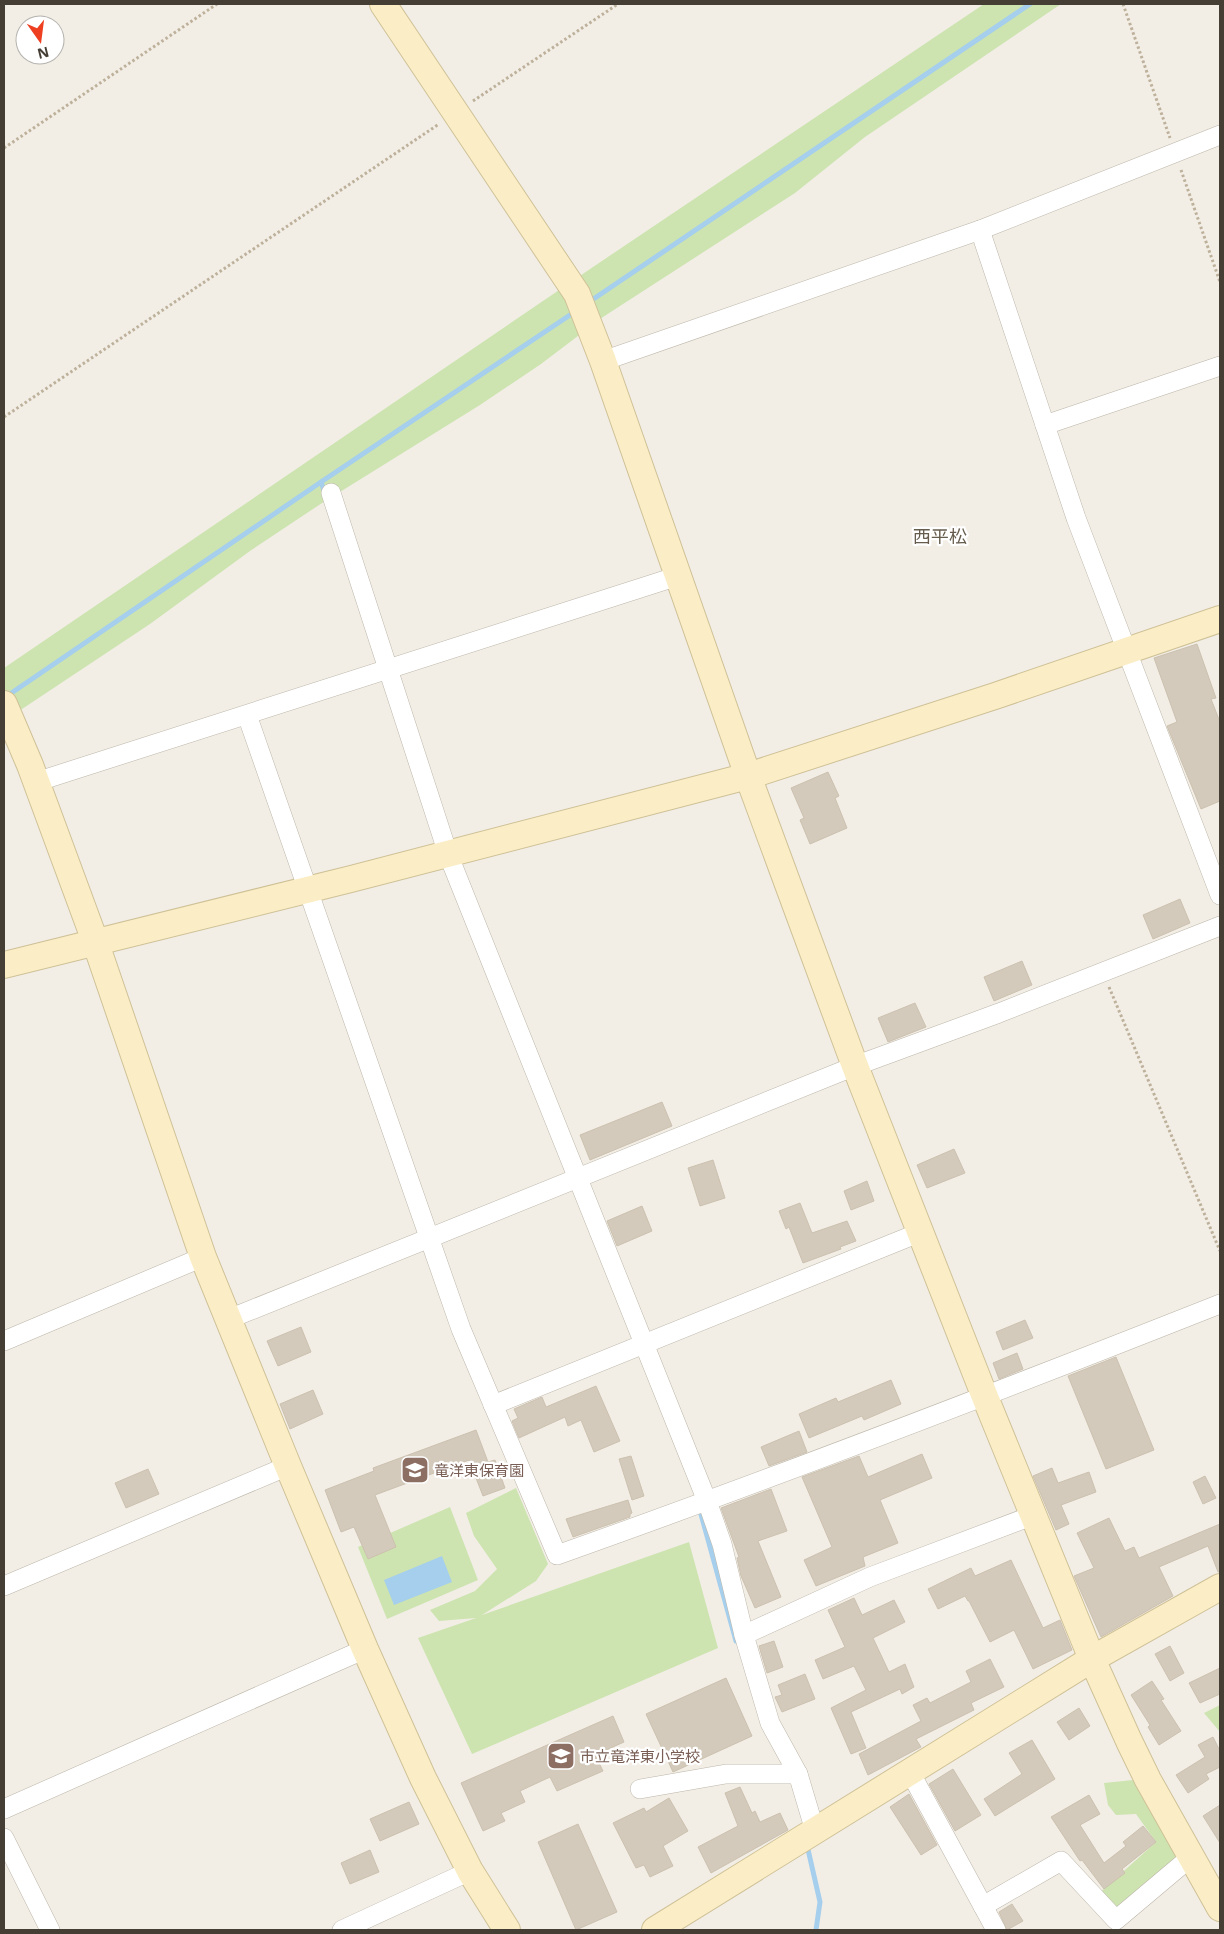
<svg xmlns="http://www.w3.org/2000/svg" width="1224" height="1934" font-family="'Noto Sans','Noto Sans JP',sans-serif">
  <style>
    .green { fill: #cde4b0 }
    .water { fill: #a5cfec }
    .lines { fill: none; stroke-linecap: round; stroke-linejoin: round }
    .stream { stroke: #a5cfec; stroke-width: 5 }
    .building { fill: #d3cabc; stroke: #cdc1af }
    .street-casing { stroke: #bdb6a9; stroke-width: 20 }
    .secondary-casing { stroke: #cfc197; stroke-width: 28 }
    .path { stroke: #beb19b; stroke-width: 3; stroke-dasharray: 2.5 2.5; stroke-linecap: butt }
    .street { stroke: #fff; stroke-width: 19 }
    .secondary { stroke: #fbeec6; stroke-width: 26 }
    .labels { text-anchor: middle; dominant-baseline: central; stroke-width: 4.5; stroke-linejoin: round; paint-order: stroke }
    .education-label { font-size: 15px; fill: #785e54; stroke: #fff; text-anchor: start }
    .quarter-label { font-size: 18px; fill: #665c4d; stroke: #fff }
  </style>
  <rect width="100%" height="100%" fill="#f2eee6"/>
  <g class="green">
    <path d="M984,4h77l-196,133 -70,56 -192,124 -62,47 -61,41 -161,100 -69,46 -100,73 -146,97v-53l589,-401z"/>
    <path d="M516,1488l32,76 -12,17 -54,34 207,-73 29,106 -246,106 -54,-116 58,-20 -37,3 -9,-11 45,-19 22,-22 -23,-33 -8,-23z"/>
    <path d="M450,1507l28,73 -91,39 -29,-72z"/>
    <path d="M1220,1705v27l-16,-19z"/>
    <path d="M1133,1780l22,33 22,41 -13,26 -48,40 -21,-23 61,-55 -20,-28 -20,1 -8,-10 -4,-22z"/>
  </g>
  <path class="water" d="M442,1556l10,26 -58,23 -10,-25z"/>
  <g class="lines">
    <g class="stream">
      <path d="M589,302l441,-298"/>
      <path d="M321,482l4,11"/>
      <path d="M7,696l314,-214 255,-171"/>
      <path d="M699,1507l37,134"/>
      <path d="M807,1845l13,57 -4,28"/>
    </g>
  </g>
  <g class="building">
    <path d="M1197,644l19,54 -5,1 9,23v79l-19,8 -34,-83 10,-4 -23,-64z"/>
    <path d="M828,772l11,24 -4,2 12,30 -37,16 -10,-24 4,-2 -13,-30z"/>
    <path d="M1180,899l10,24 -37,16 -10,-24z"/>
    <path d="M1022,961l10,24 -38,16 -10,-24z"/>
    <path d="M915,1003l11,24 -38,15 -10,-24z"/>
    <path d="M662,1102l10,24 -82,34 -10,-25z"/>
    <path d="M954,1149l11,24 -38,15 -10,-23z"/>
    <path d="M713,1160l12,38 -25,8 -12,-38z"/>
    <path d="M867,1181l7,20 -23,9 -7,-19z"/>
    <path d="M800,1203l12,30 35,-12 9,20 -16,6 1,2 -38,14 -14,-36 -3,2 -7,-18z"/>
    <path d="M642,1206l10,25 -35,15 -10,-25z"/>
    <path d="M1025,1320l8,18 -30,12 -7,-18z"/>
    <path d="M301,1327l10,25 -33,14 -11,-25z"/>
    <path d="M1017,1353l6,16 -24,10 -6,-16z"/>
    <path d="M1116,1357l38,93 -48,19 -38,-93z"/>
    <path d="M891,1380l10,24 -37,16 -2,-4 -53,22 -10,-24 37,-16 2,4z"/>
    <path d="M596,1386l24,55 -26,11 -13,-32 -13,6 -3,-9 -46,21 -7,-17 6,-3 -4,-9 28,-12 4,10z"/>
    <path d="M313,1390l10,24 -33,15 -10,-25z"/>
    <path d="M476,1430l12,32 7,-2 10,28 -22,8 -14,-36 -94,35 21,52 -28,12 -14,-32 -13,5 -16,-42 49,-19 -1,-3z"/>
    <path d="M799,1431l8,21 -38,14 -8,-19z"/>
    <path d="M922,1454l10,24 -52,22 18,43 -35,14 2,9 -49,20 -12,-26 28,-13 -30,-70 57,-21 9,21z"/>
    <path d="M631,1456l13,40 -12,4 -13,-41z"/>
    <path d="M1052,1468l6,15 31,-11 7,20 -35,13 8,19 -13,6 -23,-54z"/>
    <path d="M148,1469l11,25 -33,14 -11,-25z"/>
    <path d="M1205,1476l11,22 -13,6 -10,-22z"/>
    <path d="M771,1489l16,42 -29,10 23,56 -26,11 -14,-32 -4,-18 2,-1 -18,-49z"/>
    <path d="M628,1500l4,13 -2,1v3l-57,20 -7,-18z"/>
    <path d="M1109,1518l16,33 9,-4 5,11 81,-34v48h-2l-10,-26 -49,21 14,29 -72,41 -27,-61 20,-8 -17,-35z"/>
    <path d="M1011,1560l32,68 17,-8 12,30 -39,19 -19,-39 -24,12 -21,-41h-1l-3,-5 -27,13 -10,-20 43,-21 4,8z"/>
    <path d="M854,1598l8,17 32,-15 11,22 -32,16 16,34 16,-8 9,23 -12,7 -2,-5 -49,23 15,36 -15,6 -20,-46 35,-18 -12,-24 -31,13 -8,-19 30,-13 -17,-37z"/>
    <path d="M774,1641l9,26 -16,6 -8,-27z"/>
    <path d="M1170,1646l14,27 -14,8 -15,-27z"/>
    <path d="M990,1659l14,28 -33,16 3,7 -58,29 5,8 -53,28 -9,-21 62,-33 -8,-16 14,-7 3,5 41,-21 -5,-11z"/>
    <path d="M1220,1668v26l-20,9 -11,-20z"/>
    <path d="M805,1674l10,25 -33,13 -7,-15 7,-2 -4,-10z"/>
    <path d="M726,1678l26,58 -79,36 -27,-58z"/>
    <path d="M1152,1681l12,18 -3,1 20,31 -22,14 -11,-18 2,-2 -19,-30z"/>
    <path d="M1079,1708l11,18 -21,14 -12,-18z"/>
    <path d="M613,1716l11,26 -29,13 8,16 -46,20 -7,-14 -30,14 5,11 -24,11 4,8 -22,10 -22,-48z"/>
    <path d="M1213,1737l7,14v16l-14,7 3,5 -21,14 -12,-18 29,-18 -7,-12z"/>
    <path d="M1032,1740l23,39 -60,37 -11,-17 38,-25 -13,-21z"/>
    <path d="M953,1769l28,46 -26,16 -26,-47z"/>
    <path d="M740,1787l12,26 3,-2 5,11 20,-9 8,17 -77,43 -13,-26 40,-21 -13,-33z"/>
    <path d="M909,1794l28,51 -16,10 -31,-48z"/>
    <path d="M1089,1795l11,19 -20,11 24,38 22,-17 -3,-4 20,-16 13,16 -34,27 3,4 -21,16 -22,-29 -2,1 -29,-44z"/>
    <path d="M669,1798l19,33 -25,15 10,20 -23,11 -6,-12 -8,3 -23,-45 31,-15 2,4z"/>
    <path d="M409,1802l10,22 -39,17 -10,-22z"/>
    <path d="M1220,1805v38l-17,-27z"/>
    <path d="M578,1824l39,88 -41,18 -38,-88z"/>
    <path d="M370,1850l9,22 -29,12 -9,-21z"/>
    <path d="M1012,1904l11,17 -16,9 -8,-18z"/>
  </g>
  <g class="lines">
    <defs>
      <g id="street">
        <path d="M980,230l96,288 144,377"/>
        <path d="M603,361l377,-131 240,-95"/>
        <path d="M1045,425l175,-59"/>
        <path d="M331,493l117,361 259,647 15,43 22,91 26,88 28,51 17,57"/>
        <path d="M247,715l214,614 96,226c223,-79 443,-164 663,-251"/>
        <path d="M36,782l642,-206"/>
        <path d="M229,1319l626,-253 144,-53 221,-87"/>
        <path d="M4,1341l199,-84"/>
        <path d="M493,1405l428,-173"/>
        <path d="M4,1586l284,-120"/>
        <path d="M744,1635l126,-58 164,-62"/>
        <path d="M910,1772l86,158"/>
        <path d="M640,1789l86,-15h72"/>
        <path d="M4,1809l361,-160"/>
        <path d="M4,1838l46,92"/>
        <path d="M983,1906l78,-45 55,59 76,-64"/>
        <path d="M342,1930l128,-59"/>
      </g>
      <g id="secondary">
        <path d="M383,4l194,290 26,67 145,415 107,290 130,331 107,262 37,82 19,39 72,128"/>
        <path d="M4,704l26,61 65,176 108,316 85,209 77,183 58,129 47,93 37,59"/>
        <path d="M4,965l347,-86 397,-103 247,-80 225,-77"/>
        <path d="M655,1930l437,-271 128,-72"/>
      </g>
    </defs>
    <use href="#street" class="street-casing"/>
    <use href="#secondary" class="secondary-casing"/>
    <g class="path">
      <path d="M1123,4l47,134"/>
      <path d="M473,101l145,-97"/>
      <path d="M4,148l213,-144"/>
      <path d="M1181,170l39,112"/>
      <path d="M4,417l435,-293"/>
      <path d="M1109,987l111,264"/>
    </g>
    <use href="#street" class="street"/>
    <use href="#secondary" class="secondary"/>
  </g>
  <defs>
    <symbol id="school-square" viewBox="-11 -11 22 22"><rect x="-9" y="-9" width="18" height="18" rx="4" fill="#8d6e63" stroke="#fff"/><path d="M0-5L7-2L0 1L-7-2ZM-4 1L0 2.5L4 1V4Q0 6-4 4Z" fill="#fff"/></symbol>
  </defs>
  <g fill-rule="evenodd">
    <use href="#school-square" x="399" y="1454" width="32" height="32"/>
    <use href="#school-square" x="545" y="1740" width="32" height="32"/>
  </g>
  <g class="labels">
    <g class="education-label">
      <text x="434" y="1470">竜洋東保育園</text>
      <text x="580" y="1756">市立竜洋東小学校</text>
    </g>
    <g class="quarter-label">
      <text x="940" y="536">西平松</text>
    </g>
  </g>
  <rect width="1224" height="1934" fill="none" stroke="#443e35" stroke-width="10"/>
  <g transform="translate(40 40) rotate(166)"><circle r="24" fill="#ffffff" stroke="#b4b2ae"/>
  <path d="M0-4L9 19L0 12L-9 19Z" fill="#ee3f21"/>
  <text y="-8" font-size="14" font-weight="bold" text-anchor="middle" fill="#443e35">N</text>
  </g>
</svg>
